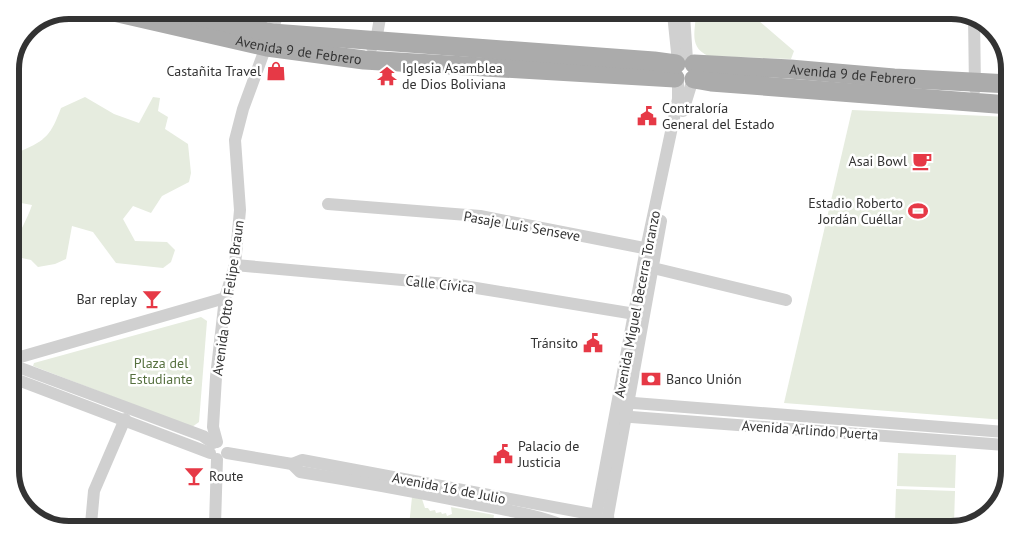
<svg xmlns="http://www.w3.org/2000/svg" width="1020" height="540" font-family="'PT Sans',sans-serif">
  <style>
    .green { fill: #e6ecdf }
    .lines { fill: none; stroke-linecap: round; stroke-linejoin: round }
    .street { stroke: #d0d0d0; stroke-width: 12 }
    .primary { stroke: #ababab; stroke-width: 19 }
    .labels { text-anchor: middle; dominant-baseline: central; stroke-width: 5; stroke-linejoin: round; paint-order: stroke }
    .street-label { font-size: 14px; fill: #333; stroke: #fff }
    .poi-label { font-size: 14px; fill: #333; stroke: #fff; text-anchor: start }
    .park-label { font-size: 14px; fill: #56703f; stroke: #fff }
    .rim { fill: none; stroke: #333; stroke-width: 6 }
  </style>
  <rect width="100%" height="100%" fill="#fff"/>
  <g class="green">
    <path d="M696,14l56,1 42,36 -3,8 -83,-3c-19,-9 -13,-24 -12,-42z"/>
    <path d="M85,97l29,17 25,9 14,-26 7,1 -2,13 10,6 -3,12 23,15 3,29 -2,9 -27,14 -11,17 -18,-7 -10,13 12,22 32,1 8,8 -4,12 -8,6 -47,-5 -23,-31 -21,-6 -6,33 -11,5 -17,3 -7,-7 -14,-3 -3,-11c5,-14 13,-26 18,-41l-22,-4v-58l11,8c26,-11 30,-17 40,-43z"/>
    <path d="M852,110l157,7 -4,303 -221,-17z"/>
    <path d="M201,317l6,4 -8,101 -7,5 -159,-61 1,-3z"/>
    <path d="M898,453l58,2 -1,33 -58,-2z"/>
    <path d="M896,489l59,2 -1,32 -59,-2z"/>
    <path d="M412,497l10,2 3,9h3l2,3 5,-1 1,3 5,-1 1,2 4,-1 1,3 5,-2 -1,-7 43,8 -2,12 -83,-1z"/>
  </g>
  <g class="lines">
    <g class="street">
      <path d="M673,14l5,48"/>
      <path d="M684,14l3,46"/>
      <path d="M974,16l1,73"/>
      <path d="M372,47l4,-6 5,-29"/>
      <path d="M683,111l9,-29"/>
      <path d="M328,204l152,12 174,34"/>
      <path d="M10,264l2,-3"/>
      <path d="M235,265l223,20 183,30"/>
      <path d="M653,268l133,32"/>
      <path d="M10,360l215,-62"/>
      <path d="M10,364l193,72 10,7"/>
      <path d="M10,377l200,76"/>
      <path d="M621,402l384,30"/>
      <path d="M618,416l387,29"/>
      <path d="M217,442l-4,-15 3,-50 9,-79 10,-33 5,-55 -5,-70 8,-31 36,-98"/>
      <path d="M227,453l65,11 10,-4 289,54 5,3 5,5"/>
      <path d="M292,464l8,8c56,9 111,19 166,30 34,7 69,12 101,25"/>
      <path d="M91,524l3,-33 31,-72"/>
      <path d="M215,525l2,-66"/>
      <path d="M609,526l-1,-11 53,-294"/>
      <path d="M596,527v-10l50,-268 32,-150v-18"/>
    </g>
    <g class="primary">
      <path id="s1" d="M105,10l162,37 97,13 311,18"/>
      <path d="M175,11l97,22 382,28 22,3"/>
      <path id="s2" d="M694,64l96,5 104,9 116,6"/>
      <path d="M694,79l17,3 298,23"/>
    </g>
  </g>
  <defs>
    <symbol id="shop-bare" viewBox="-9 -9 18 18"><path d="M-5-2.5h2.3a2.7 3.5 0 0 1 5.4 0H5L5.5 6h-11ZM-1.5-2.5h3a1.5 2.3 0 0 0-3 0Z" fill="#e63946" stroke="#fff" stroke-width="2.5" paint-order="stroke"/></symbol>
    <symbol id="temple-bare" viewBox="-9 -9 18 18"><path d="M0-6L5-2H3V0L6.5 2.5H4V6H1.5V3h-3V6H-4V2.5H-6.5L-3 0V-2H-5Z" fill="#e63946" stroke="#fff" stroke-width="2.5" paint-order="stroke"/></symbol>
    <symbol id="civic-bare" viewBox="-9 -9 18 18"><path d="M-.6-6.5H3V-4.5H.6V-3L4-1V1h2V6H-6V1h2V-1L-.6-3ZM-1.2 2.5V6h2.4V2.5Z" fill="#e63946" stroke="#fff" stroke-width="2.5" paint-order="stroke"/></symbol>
    <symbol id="cafe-bare" viewBox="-9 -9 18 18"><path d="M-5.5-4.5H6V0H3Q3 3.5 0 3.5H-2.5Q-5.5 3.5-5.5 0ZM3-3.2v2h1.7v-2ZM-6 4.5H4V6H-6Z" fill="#e63946" stroke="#fff" stroke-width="2.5" paint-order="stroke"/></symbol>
    <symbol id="stadium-bare" viewBox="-9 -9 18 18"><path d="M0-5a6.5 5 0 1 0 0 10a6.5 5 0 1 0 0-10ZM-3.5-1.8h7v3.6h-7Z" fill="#e63946" stroke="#fff" stroke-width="2.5" paint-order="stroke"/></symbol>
    <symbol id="bar-bare" viewBox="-9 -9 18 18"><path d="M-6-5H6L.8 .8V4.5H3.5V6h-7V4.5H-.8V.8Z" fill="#e63946" stroke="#fff" stroke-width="2.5" paint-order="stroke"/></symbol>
    <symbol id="bank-bare" viewBox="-9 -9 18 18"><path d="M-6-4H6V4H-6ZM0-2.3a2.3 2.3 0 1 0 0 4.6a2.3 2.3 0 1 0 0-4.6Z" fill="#e63946" stroke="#fff" stroke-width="2.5" paint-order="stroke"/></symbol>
  </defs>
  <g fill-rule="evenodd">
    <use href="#shop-bare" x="262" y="57" width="28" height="28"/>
    <use href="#temple-bare" x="373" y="62" width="28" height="28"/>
    <use href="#civic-bare" x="633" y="102" width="28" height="28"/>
    <use href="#cafe-bare" x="908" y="147" width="28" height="28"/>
    <use href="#stadium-bare" x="904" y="197" width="28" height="28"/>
    <use href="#bar-bare" x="138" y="285" width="28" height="28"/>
    <use href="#civic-bare" x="579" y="329" width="28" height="28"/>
    <use href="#bank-bare" x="637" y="365" width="28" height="28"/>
    <use href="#civic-bare" x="489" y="440" width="28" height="28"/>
    <use href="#bar-bare" x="180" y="462" width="28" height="28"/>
  </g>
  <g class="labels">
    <g class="street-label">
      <text stroke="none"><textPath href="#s1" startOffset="198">Avenida 9 de Febrero</textPath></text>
      <text stroke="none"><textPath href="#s2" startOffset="159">Avenida 9 de Febrero</textPath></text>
      <text transform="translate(522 226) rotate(10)">Pasaje Luis Senseve</text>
      <text transform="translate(440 284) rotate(6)">Calle Cívica</text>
      <text transform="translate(228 298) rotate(-82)">Avenida Otto Felipe Braun</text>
      <text transform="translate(637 304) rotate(-79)">Avenida Miguel Becerra Toranzo</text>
      <text transform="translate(810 430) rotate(4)">Avenida Arlindo Puerta</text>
      <text transform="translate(449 488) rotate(11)">Avenida 16 de Julio</text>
    </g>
    <g class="poi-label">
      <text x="402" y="68">Iglesia Asamblea<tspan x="402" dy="16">de Dios Boliviana</tspan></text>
      <text x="261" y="71" text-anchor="end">Castañita Travel</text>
      <text x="662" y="108">Contraloría<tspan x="662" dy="16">General del Estado</tspan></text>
      <text x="907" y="161" text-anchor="end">Asai Bowl</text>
      <text x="903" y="203" text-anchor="end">Estadio Roberto<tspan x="903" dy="16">Jordán Cuéllar</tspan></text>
      <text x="137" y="299" text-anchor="end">Bar replay</text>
      <text x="578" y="343" text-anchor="end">Tránsito</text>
      <text x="666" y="379">Banco Unión</text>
      <text x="518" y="446">Palacio de<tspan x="518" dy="16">Justicia</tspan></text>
      <text x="209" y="476">Route</text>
    </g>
    <g class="park-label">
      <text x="161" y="363">Plaza del<tspan x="161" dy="16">Estudiante</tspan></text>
    </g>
  </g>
  <path d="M0 0H1020V540H0ZM69 19H951A50 50 0 0 1 1001 69V471A50 50 0 0 1 951 521H69A50 50 0 0 1 19 471V69A50 50 0 0 1 69 19Z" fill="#fff" fill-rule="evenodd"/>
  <path class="rim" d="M69 19H951A50 50 0 0 1 1001 69V471A50 50 0 0 1 951 521H69A50 50 0 0 1 19 471V69A50 50 0 0 1 69 19Z"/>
</svg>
